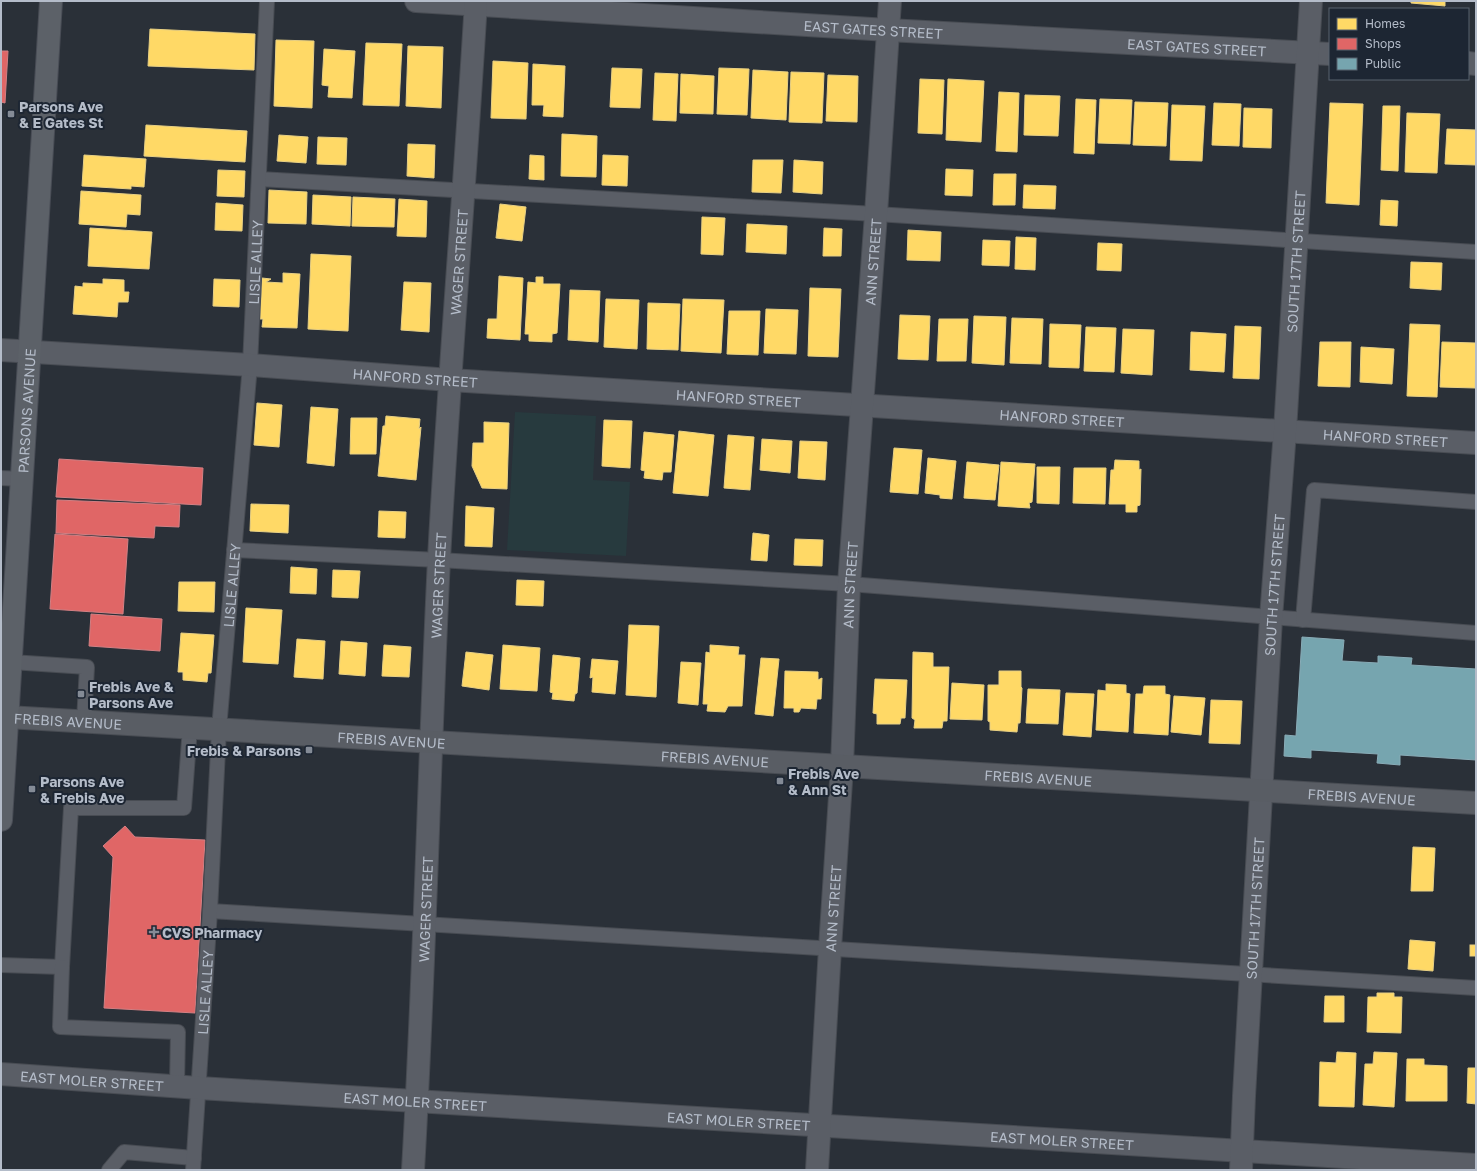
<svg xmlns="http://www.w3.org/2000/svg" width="1477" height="1171" font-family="'Golos Text',sans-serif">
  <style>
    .green { fill: #273a3e }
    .homes { fill: #ffd966; stroke: #e8d084 }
    .shops { fill: #e06666; stroke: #d38084 }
    .public { fill: #76a5af; stroke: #89acb7 }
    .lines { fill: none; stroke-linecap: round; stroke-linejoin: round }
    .service-casing { stroke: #484c53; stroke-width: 16 }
    .minor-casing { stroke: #484c53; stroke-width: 24 }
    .secondary-casing { stroke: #484c53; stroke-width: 24 }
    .primary-casing { stroke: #484c55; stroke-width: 24 }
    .service { stroke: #5a5e66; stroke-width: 14 }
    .minor { stroke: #5a5e66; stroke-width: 22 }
    .secondary { stroke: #595d64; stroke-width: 22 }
    .primary { stroke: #5c6168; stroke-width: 22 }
    .poi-dot { fill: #848b96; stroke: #1d2633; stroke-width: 1.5 }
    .labels { text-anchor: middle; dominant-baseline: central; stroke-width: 4; stroke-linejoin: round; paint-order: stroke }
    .street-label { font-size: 14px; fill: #b4bcc9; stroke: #1d2633 }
    .poi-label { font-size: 14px; font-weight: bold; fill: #b4bcc9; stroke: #1d2633; text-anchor: start }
  </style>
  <rect width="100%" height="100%" fill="#2a3038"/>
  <path class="green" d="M515,412l81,4 -3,64 37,2 -4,74 -119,-6z"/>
  <g class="homes">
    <path d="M1411,1h34v5l-34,-3z"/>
    <path d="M150,29l105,5 -1,36 -106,-4z"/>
    <path d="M276,40l38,1 -2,67 -38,-2z"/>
    <path d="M366,43l36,1 -3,62 -36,-1z"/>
    <path d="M408,46l35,1 -2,61 -35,-2z"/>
    <path d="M324,49l31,2 -3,47 -24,-1 1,-11 -7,-1z"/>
    <path d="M493,61l35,2 -2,56 -35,-1z"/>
    <path d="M533,64l32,2 -2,51 -20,-1 1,-11h-12z"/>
    <path d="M612,68l30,1 -2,39 -30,-1z"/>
    <path d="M719,68l30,1 -2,46 -30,-1z"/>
    <path d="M753,70l35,2 -2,48 -35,-2z"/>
    <path d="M791,72l33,1 -2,50 -33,-1z"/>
    <path d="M655,73l23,1 -2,47 -23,-1z"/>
    <path d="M681,74l33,2 -1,38 -33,-1z"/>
    <path d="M828,75l30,1 -1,46 -31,-1z"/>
    <path d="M920,79l24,1 -2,54 -24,-1z"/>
    <path d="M948,79l36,2 -3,61 -35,-2z"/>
    <path d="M999,92l20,1 -2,59 -21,-1z"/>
    <path d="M1025,95l35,1 -2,40 -34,-1z"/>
    <path d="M1076,99l20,1 -2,54 -20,-1z"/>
    <path d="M1100,99l32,1 -2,44 -32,-1z"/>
    <path d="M1135,102l33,1 -2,43 -33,-1z"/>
    <path d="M1214,103l27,1 -2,42 -27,-1z"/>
    <path d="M1330,103l33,1 -4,101 -33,-2z"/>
    <path d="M1172,105l33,1 -3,55 -32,-1z"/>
    <path d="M1383,106h17l-2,65 -17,-1z"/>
    <path d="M1244,108l28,1 -1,39 -28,-1z"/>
    <path d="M1407,113l33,1 -3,59 -32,-1z"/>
    <path d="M146,125l101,6 -2,31 -101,-6z"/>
    <path d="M1447,129l29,1v35l-31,-1z"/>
    <path d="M562,134l35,2 -1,41 -35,-1z"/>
    <path d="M279,135l29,2 -2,26 -29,-2z"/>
    <path d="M318,137l29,1 -1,27 -29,-1z"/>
    <path d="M408,144l27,1 -1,33 -27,-2z"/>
    <path d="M84,155l62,4 -2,28 -13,-1v3l-49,-3z"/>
    <path d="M530,155l14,1v24l-15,-1z"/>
    <path d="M603,155l25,1 -1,30 -25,-1z"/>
    <path d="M753,160h30l-2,33 -29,-1z"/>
    <path d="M794,160l29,2 -1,32 -29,-2z"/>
    <path d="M946,169l27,1 -1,26 -27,-1z"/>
    <path d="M218,170l27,1 -1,26 -27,-1z"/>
    <path d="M994,174h22l-1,31h-22z"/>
    <path d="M1024,185l32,1 -1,23 -32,-1z"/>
    <path d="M269,190l38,2 -1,32 -38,-1z"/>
    <path d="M81,191l60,4 -1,20 -13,-1 -1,13 -47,-3z"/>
    <path d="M313,195l38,2 -1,29 -38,-2z"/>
    <path d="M353,197l42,2 -1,28 -42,-1z"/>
    <path d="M399,199l28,2 -1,36 -29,-1z"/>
    <path d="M1381,200l17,1 -1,25 -17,-1z"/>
    <path d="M216,203l27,2 -1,26 -27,-1z"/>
    <path d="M500,204l26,3 -4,34 -26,-3z"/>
    <path d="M702,217l23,1 -2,37 -22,-1z"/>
    <path d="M747,224l40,2 -1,28 -40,-2z"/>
    <path d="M90,228l62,4 -3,37 -61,-3z"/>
    <path d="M824,228l18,1 -1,27h-18z"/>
    <path d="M908,230l33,2 -1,29 -33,-1z"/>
    <path d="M1016,237l20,1 -1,32 -20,-1z"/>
    <path d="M983,240l27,1 -1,25 -27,-1z"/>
    <path d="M1098,243l24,1 -1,27 -24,-1z"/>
    <path d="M311,254l40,2 -3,75 -40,-2z"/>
    <path d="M1411,262l31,1 -1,27 -31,-2z"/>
    <path d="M283,273l17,1 -3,54 -35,-1 1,-8h-3l2,-41 9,1 -5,3 17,1z"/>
    <path d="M499,276l24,2 -3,62 -33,-2 1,-19h9z"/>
    <path d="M536,277h7v7h17l-3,49 -5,1v8l-23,-1v-7h-4l3,-52 8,1z"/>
    <path d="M103,279l21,1v12h5l-1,10h-10l-1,15 -44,-3 2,-28 8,1v-4l20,1z"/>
    <path d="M214,279l26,1 -1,27 -26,-1z"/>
    <path d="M404,282l27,1 -2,49 -28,-2z"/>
    <path d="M810,288l31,1 -3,68 -30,-1z"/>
    <path d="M570,290l30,1 -2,51 -30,-2z"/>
    <path d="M606,299l33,1 -2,49 -33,-2z"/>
    <path d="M683,299l41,1 -3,53 -40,-2z"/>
    <path d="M648,303l32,1 -2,46 -31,-1z"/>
    <path d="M766,309l32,1 -2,44 -32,-1z"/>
    <path d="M729,311h31l-2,44 -31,-1z"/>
    <path d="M900,315l30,1 -2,44 -30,-1z"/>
    <path d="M974,316l32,1 -2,48 -32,-2z"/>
    <path d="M1012,318l31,1 -2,45 -31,-1z"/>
    <path d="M939,319h29l-2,42h-29z"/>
    <path d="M1050,324l31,1 -2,43 -30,-1z"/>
    <path d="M1410,324l30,1 -3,72 -30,-1z"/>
    <path d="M1235,326l26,1 -2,52 -26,-1z"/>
    <path d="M1086,327l30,1 -2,44 -30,-1z"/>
    <path d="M1123,329l31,1 -2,45 -31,-2z"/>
    <path d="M1191,332l35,2 -2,38 -34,-2z"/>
    <path d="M1320,342h31l-1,45 -32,-1z"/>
    <path d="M1442,342l34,1 -1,45 -35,-1z"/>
    <path d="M1361,347l33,2 -2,35 -32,-2z"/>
    <path d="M257,403l25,2 -3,42 -25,-2z"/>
    <path d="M311,407l27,2 -4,57 -27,-3z"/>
    <path d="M386,416l34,3 -1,10 2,-2 -5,53 -38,-4 5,-50h2z"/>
    <path d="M351,418h26l-1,36h-26z"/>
    <path d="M604,420l28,1 -2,47 -28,-2z"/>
    <path d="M484,422l25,1 -2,66 -25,-1 -10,-22 1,-23h11z"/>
    <path d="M679,431l35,4 -6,61 -35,-3z"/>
    <path d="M644,432l30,3 -3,37h-8l-1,8 -18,-2 1,-7 -4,-1z"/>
    <path d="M728,435l26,2 -4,53 -26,-2z"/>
    <path d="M762,439l30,2 -2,32 -30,-3z"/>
    <path d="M800,441l27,1 -2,38 -27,-2z"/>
    <path d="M894,448l28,2 -4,44 -28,-2z"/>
    <path d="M928,458l28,3 -4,38 -12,-1v-3l-15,-2z"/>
    <path d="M1115,460l24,1v9l2,-1 -1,36 -3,1v6h-11v-8h-17l2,-34h3z"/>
    <path d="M967,462l32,3 -4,35 -31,-2z"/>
    <path d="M1001,462l34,2 -3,38 -3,1 1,5 -32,-2z"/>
    <path d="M1037,467h23l-1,37 -22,-1z"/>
    <path d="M1074,468h32l-1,36 -32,-1z"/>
    <path d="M251,504l38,1 -1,28 -38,-2z"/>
    <path d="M466,506l28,2 -2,39 -27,-1z"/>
    <path d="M379,511l27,1 -1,26 -27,-1z"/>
    <path d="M753,533l16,2 -2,26 -16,-1z"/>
    <path d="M795,539l28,1 -1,26 -28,-1z"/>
    <path d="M291,567l26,2 -1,25 -26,-1z"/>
    <path d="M333,570l27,1 -2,27 -26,-1z"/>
    <path d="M517,580l27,1 -1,25 -27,-1z"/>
    <path d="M179,582h36l-1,30 -36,-1z"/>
    <path d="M246,608l36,2 -4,54 -35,-2z"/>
    <path d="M629,625l30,1 -3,71 -30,-2z"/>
    <path d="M181,633l33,2 -3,38h-3l-1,9 -24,-2v-8h-5z"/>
    <path d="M297,639l28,2 -2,38 -29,-2z"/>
    <path d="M341,641l26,2 -2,33 -26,-2z"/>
    <path d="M384,645l27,2 -2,30 -27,-1z"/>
    <path d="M503,645l37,3 -3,43 -37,-2z"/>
    <path d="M710,645l29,2 -1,8h7l-3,51h-14l-3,6 -18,-1 1,-7h-5l3,-52 4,1z"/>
    <path d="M466,652l27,3 -4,35 -27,-4z"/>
    <path d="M913,652l20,1v14h16l-2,54h-4l-1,7h-28l1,-8 -3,-2z"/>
    <path d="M553,655l27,3 -3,35 -2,1 -1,7 -22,-2 1,-6 -3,-1z"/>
    <path d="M761,658l18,1 -6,57 -18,-2z"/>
    <path d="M592,659l26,2 -3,33 -23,-2 1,-15 -3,1z"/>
    <path d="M681,662l20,1 -3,42 -20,-2z"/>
    <path d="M785,671l33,1v8l4,-2 -1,21h-4l-1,10 -15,-1 -2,4h-5v-4h-10z"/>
    <path d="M999,671h22v16l1,1 -2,35h-2l-1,9 -27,-2v-8l-2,-1v-36h11z"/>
    <path d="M875,679l32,1 -2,38h-4l-1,6h-23v-10l-4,-1z"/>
    <path d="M952,683l32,2 -2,35 -32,-1z"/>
    <path d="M1106,684l20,1v8l4,1 -2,38 -32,-2 2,-40 8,1z"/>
    <path d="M1144,686h21v8l5,1 -2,40 -34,-2 2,-39h7z"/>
    <path d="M1028,689l32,1 -2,34 -32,-1z"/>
    <path d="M1066,693l28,1 -3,43 -28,-2z"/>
    <path d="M1174,696l31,2 -4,37 -30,-3z"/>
    <path d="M1211,700l31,1 -2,43 -31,-1z"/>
    <path d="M1413,847l22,1 -2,43h-22z"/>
    <path d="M1410,940l25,2 -2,29 -25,-2z"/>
    <rect x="1470" y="945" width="6" height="11"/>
    <path d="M1377,993h17v4h8l-1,36 -34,-1 1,-35h9z"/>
    <path d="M1325,996h19v26h-20z"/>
    <path d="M1337,1052l19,1 -2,54 -35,-1 1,-44 16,1z"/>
    <path d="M1374,1052l23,1 -3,54 -31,-2 2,-41h8z"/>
    <path d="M1407,1059h17v6l23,1v35h-41z"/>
    <path d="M1468,1068h8v36l-9,-1z"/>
  </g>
  <g class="shops">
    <path d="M1,51h7l-3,52 -4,-1z"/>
    <path d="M59,459l144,9 -2,37 -145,-8z"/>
    <path d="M57,500l123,5 -1,22 -24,-1 -1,12 -98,-5z"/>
    <path d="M55,534l73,5 -5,75 -73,-5z"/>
    <path d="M91,614l71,5 -2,32 -71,-5z"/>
    <path d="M125,826l10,11 70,3 -10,173 -91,-5 9,-151 -10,-11z"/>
  </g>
  <path class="public" d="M1302,637l42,3 -2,21 36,2v-7l34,2 -1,7 65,4v91l-76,-5v10l-23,-2 1,-9 -67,-4v8l-27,-2 1,-21 11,1z"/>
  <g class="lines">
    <defs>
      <g id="service">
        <path d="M259,179l617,35 600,38"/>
        <path d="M1,478l21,1"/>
        <path d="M234,550l205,10 410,24 627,49"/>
        <path d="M1303,620l11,-130 162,12"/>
        <path d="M11,662l76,5 -3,54"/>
        <path d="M210,911l1266,77"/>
        <path d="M1,965l61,2 9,-159h113l6,-81"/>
        <path d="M62,967l-2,60 118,5 -1,53"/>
        <path d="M109,1170l15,-18 70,6"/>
        <path id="s1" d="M193,1170l17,-259 9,-182 31,-364 17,-364"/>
      </g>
      <g id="minor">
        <path id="s2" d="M416,1l472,29 442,24"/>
        <path d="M1468,63l8,1"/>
        <path id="s3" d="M1,350l249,15 200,15 1026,63"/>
        <path id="s4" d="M1,1074l198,14 1277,77"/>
        <path id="s5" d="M413,1170c12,-204 16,-408 26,-611 10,-186 26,-372 37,-558"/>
        <path id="s6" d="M817,1170l13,-222 12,-182 7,-182 27,-370 14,-213"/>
        <path id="s7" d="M1241,1170l3,-74 27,-478 14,-187 26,-430"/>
      </g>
      <g id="secondary">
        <path id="s8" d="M7,717l1469,86"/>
      </g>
      <g id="primary">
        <path id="s9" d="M1,820l50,-819"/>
      </g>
    </defs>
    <use href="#service" class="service-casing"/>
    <use href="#minor" class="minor-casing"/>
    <use href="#secondary" class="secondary-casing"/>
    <use href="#primary" class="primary-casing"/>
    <use href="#service" class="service"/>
    <use href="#minor" class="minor"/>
    <use href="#secondary" class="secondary"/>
    <use href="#primary" class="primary"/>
  </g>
  <g class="poi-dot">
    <rect x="7" y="110" width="8" height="8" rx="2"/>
    <rect x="77" y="690" width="8" height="8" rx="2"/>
    <rect x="305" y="746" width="8" height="8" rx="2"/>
    <rect x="776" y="777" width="8" height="8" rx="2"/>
    <rect x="28" y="785" width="8" height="8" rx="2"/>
    <path d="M152 926h4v4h4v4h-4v4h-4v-4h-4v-4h4z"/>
  </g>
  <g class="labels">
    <g class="street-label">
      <text stroke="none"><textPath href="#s2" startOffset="458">EAST GATES STREET</textPath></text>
      <text stroke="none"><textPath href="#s2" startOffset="782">EAST GATES STREET</textPath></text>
      <text stroke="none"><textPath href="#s1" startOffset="910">LISLE ALLEY</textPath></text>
      <text stroke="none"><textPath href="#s5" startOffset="909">WAGER STREET</textPath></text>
      <text stroke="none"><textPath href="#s6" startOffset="910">ANN STREET</textPath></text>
      <text stroke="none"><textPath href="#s7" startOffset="910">SOUTH 17TH STREET</textPath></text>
      <text stroke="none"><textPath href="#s3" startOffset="415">HANFORD STREET</textPath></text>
      <text stroke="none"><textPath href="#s3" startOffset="739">HANFORD STREET</textPath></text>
      <text stroke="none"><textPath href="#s9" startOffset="410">PARSONS AVENUE</textPath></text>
      <text stroke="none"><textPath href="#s3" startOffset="1063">HANFORD STREET</textPath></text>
      <text stroke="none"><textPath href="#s3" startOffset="1387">HANFORD STREET</textPath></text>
      <text stroke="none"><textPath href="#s5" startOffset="585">WAGER STREET</textPath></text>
      <text stroke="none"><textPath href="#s6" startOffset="586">ANN STREET</textPath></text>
      <text stroke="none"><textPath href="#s7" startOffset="586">SOUTH 17TH STREET</textPath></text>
      <text stroke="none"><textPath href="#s1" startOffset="586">LISLE ALLEY</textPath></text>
      <text stroke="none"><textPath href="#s8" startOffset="61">FREBIS AVENUE</textPath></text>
      <text stroke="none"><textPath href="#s8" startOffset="385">FREBIS AVENUE</textPath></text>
      <text stroke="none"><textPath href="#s8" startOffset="709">FREBIS AVENUE</textPath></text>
      <text stroke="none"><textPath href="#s8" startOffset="1033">FREBIS AVENUE</textPath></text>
      <text stroke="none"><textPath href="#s8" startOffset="1357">FREBIS AVENUE</textPath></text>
      <text stroke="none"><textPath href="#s5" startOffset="261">WAGER STREET</textPath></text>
      <text stroke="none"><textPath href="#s6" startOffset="262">ANN STREET</textPath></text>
      <text stroke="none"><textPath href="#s7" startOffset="262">SOUTH 17TH STREET</textPath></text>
      <text stroke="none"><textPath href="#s1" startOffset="178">LISLE ALLEY</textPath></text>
      <text stroke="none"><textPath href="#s4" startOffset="91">EAST MOLER STREET</textPath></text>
      <text stroke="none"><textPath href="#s4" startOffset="415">EAST MOLER STREET</textPath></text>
      <text stroke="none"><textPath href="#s4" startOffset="739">EAST MOLER STREET</textPath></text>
      <text stroke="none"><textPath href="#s4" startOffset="1063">EAST MOLER STREET</textPath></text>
    </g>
    <g class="poi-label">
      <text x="19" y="106">Parsons Ave<tspan x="19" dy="16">&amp; E Gates St</tspan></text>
      <text x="89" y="686">Frebis Ave &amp;<tspan x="89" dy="16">Parsons Ave</tspan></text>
      <text x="301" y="750" text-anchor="end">Frebis &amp; Parsons</text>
      <text x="788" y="773">Frebis Ave<tspan x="788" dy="16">&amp; Ann St</tspan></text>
      <text x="40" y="781">Parsons Ave<tspan x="40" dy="16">&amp; Frebis Ave</tspan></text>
      <text x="162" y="932">CVS Pharmacy</text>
    </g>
  </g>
  <rect width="1477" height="1171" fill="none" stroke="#b4bcc9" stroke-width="4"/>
  <rect x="1329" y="8" width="140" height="72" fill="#1d2633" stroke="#59626f"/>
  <rect x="1337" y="18" width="20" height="12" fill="#ffd966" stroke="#59626f"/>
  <text x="1365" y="28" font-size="12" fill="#b4bcc9">Homes</text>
  <rect x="1337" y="38" width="20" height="12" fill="#e06666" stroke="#59626f"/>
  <text x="1365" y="48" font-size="12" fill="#b4bcc9">Shops</text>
  <rect x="1337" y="58" width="20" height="12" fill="#76a5af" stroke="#59626f"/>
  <text x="1365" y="68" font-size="12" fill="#b4bcc9">Public</text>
</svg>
